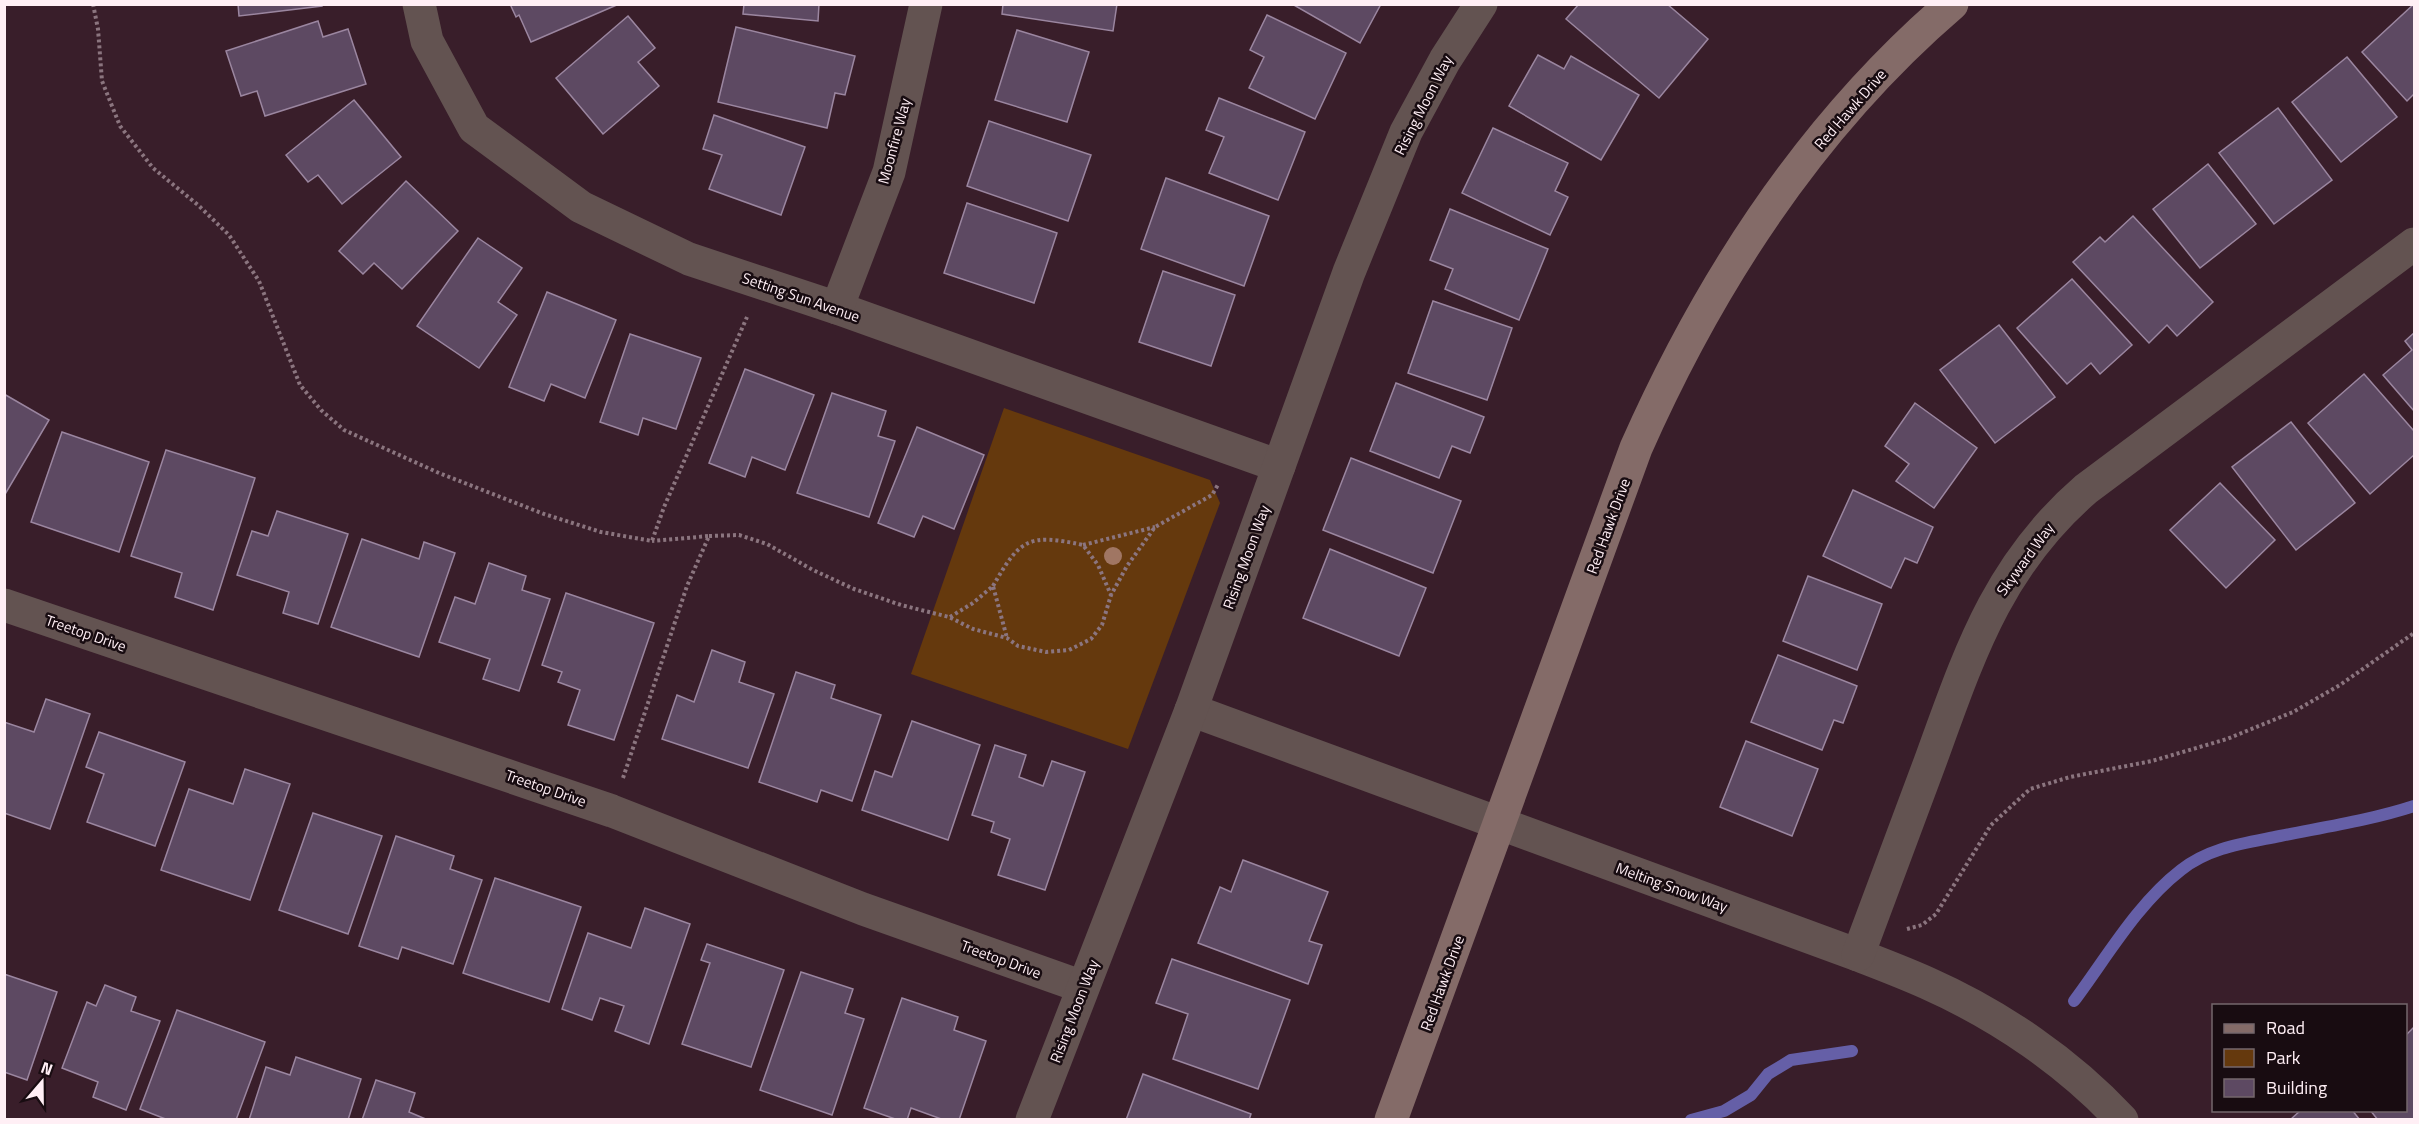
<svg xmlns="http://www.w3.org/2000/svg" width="2419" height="1124" font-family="'Titillium Web',sans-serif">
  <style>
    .green { fill: #65390d }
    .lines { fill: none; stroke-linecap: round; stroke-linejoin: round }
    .stream { stroke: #655fa7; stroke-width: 12 }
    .building { fill: #5d4962; stroke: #9b86a0; stroke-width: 1.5 }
    .path { stroke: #8b757f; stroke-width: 4; stroke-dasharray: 3 3; stroke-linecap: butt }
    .street { stroke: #635351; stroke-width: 33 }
    .secondary { stroke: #846b68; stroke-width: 33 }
    .tree { fill: #a07663 }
    .labels { text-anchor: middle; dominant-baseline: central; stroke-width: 5; stroke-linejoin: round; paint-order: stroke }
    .street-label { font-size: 15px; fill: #ffeff5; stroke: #180c11 }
  </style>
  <rect width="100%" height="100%" fill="#391e2a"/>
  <path class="green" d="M1004,408l206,72 10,23 -92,246 -217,-75z"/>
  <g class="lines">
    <g class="stream">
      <path d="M2074,1001c33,-44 63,-97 107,-131 29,-23 65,-27 99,-34 45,-9 91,-16 134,-30"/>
      <path d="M1691,1120l33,-9 27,-16 17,-21 23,-14 61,-9"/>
    </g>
  </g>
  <g class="building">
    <path d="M238,4h84v2l-83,10z"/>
    <path d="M510,4h109l-88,38 -12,-27 -3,2z"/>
    <path d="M744,4h75l-1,17 -75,-7z"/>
    <path d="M1003,4h114l-4,27 -111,-17z"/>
    <path d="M1292,4h89l-21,39z"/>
    <path d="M1579,4h88l41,35 -49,59 -93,-79z"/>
    <path d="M2414,4v90l-7,7 -45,-49z"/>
    <path d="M1267,15l79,38 -31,66 -66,-31 15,-31 -14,-7z"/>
    <path d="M628,16l27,32 -17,14 21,24 -56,48 -47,-56z"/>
    <path d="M318,21l5,16 25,-8 18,55 -101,32 -8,-25 -16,5 -15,-45z"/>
    <path d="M736,27l119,29 -10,39 -10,-2 -8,35 -109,-26z"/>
    <path d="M1017,30l72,22 -22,70 -72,-22z"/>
    <path d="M1538,55l26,14 7,-13 68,39 -38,65 -92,-54z"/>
    <path d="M2347,57l50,60 -56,45 -49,-60z"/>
    <path d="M1219,98l86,34 -27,68 -69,-27 15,-36 -18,-7z"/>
    <path d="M354,100l47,57 -59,47 -24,-29 -10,7 -22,-27z"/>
    <path d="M2278,108l54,72 -58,44 -55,-71z"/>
    <path d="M714,115l91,32 -24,68 -72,-26 13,-34 -19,-6z"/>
    <path d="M989,121l102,34 -23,66 -101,-35z"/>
    <path d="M1493,128l75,35 -13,28 13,6 -18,38 -88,-42z"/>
    <path d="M2208,164l48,60 -56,44 -47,-59z"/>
    <path d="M1166,178l103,38 -25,70 -103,-37z"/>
    <path d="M406,181l52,50 -56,58 -28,-26 -11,11 -24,-23z"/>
    <path d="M967,203l90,30 -23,70 -90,-30z"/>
    <path d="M1450,209l98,40 -29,71 -74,-31 8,-20 -23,-9z"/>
    <path d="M2133,216l80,86 -36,34 -10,-11 -18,18 -76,-81 27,-25 5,5z"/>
    <path d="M478,238l44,30 -24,34 19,13 -38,53 -62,-42z"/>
    <path d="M1163,271l72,24 -24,71 -72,-24z"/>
    <path d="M2072,279l60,66 -32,29 -9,-11 -24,21 -50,-56z"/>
    <path d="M547,292l69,28 -31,78 -34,-14 -7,17 -35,-14z"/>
    <path d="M1433,301l79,27 -25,72 -79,-27z"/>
    <path d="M1999,325l56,72 -60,46 -55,-73z"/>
    <path d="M2414,333v78l-31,-36 29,-25 -7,-9z"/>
    <path d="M630,334l71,24 -25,71 -33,-11 -5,17 -38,-13z"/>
    <path d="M745,369l69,26 -29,75 -33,-13 -7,20 -36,-14z"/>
    <path d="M2364,374l50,57v24l-44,39 -62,-71z"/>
    <path d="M1396,383l88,34 -14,36 -18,-7 -13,32 -69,-27z"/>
    <path d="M832,393l54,18 -8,25 17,5 -26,76 -72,-24z"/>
    <path d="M4,394l45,26 -45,76z"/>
    <path d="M1915,403l62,45 -43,60 -38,-27 13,-17 -24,-18z"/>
    <path d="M2291,422l64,81 -59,47 -64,-83z"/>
    <path d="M917,427l67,28 -30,74 -31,-13 -9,21 -36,-14z"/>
    <path d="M62,432l87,30 -30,90 -88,-30z"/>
    <path d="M166,450l89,28 -42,132 -38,-13 7,-24 -51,-17z"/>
    <path d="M1351,458l110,43 -28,72 -110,-43z"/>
    <path d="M2220,483l55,57 -49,48 -56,-58z"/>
    <path d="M1853,490l80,37 -16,36 -12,-5 -14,30 -68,-32z"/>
    <path d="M277,511l71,23 -30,90 -35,-11 6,-21 -52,-17 15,-44 16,5z"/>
    <path d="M362,539l57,20 5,-17 31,11 -36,104 -88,-30z"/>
    <path d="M1330,549l96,39 -27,68 -96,-38z"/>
    <path d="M489,563l37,13 -4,14 28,9 -31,92 -36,-12 7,-20 -51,-17 16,-45 20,7z"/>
    <path d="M1808,576l74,28 -25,66 -74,-29z"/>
    <path d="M566,593l88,30 -40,117 -46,-15 12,-35 -22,-8 4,-10 -20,-7z"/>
    <path d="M712,650l33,12 -6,20 35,12 -26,74 -86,-29 15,-44 17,7z"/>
    <path d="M1778,655l79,31 -14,37 -9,-3 -12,30 -71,-28z"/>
    <path d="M796,672l39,13 -4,13 50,17 -29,86 -31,-11 -4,12 -58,-20z"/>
    <path d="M46,699l44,15 -40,115 -46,-16v-91l30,10z"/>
    <path d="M912,721l68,24 -32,95 -86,-30 13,-39 17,6z"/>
    <path d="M99,732l86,30 -30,84 -68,-24 17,-48 -18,-7z"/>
    <path d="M1746,741l72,28 -26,67 -72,-29z"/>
    <path d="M995,745l31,10 -7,22 24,9 9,-25 33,11 -40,118 -47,-15 12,-36 -19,-7 3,-10 -22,-7z"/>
    <path d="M245,769l45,15 -40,116 -89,-30 28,-81 44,15z"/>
    <path d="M313,813l69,23 -34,98 -69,-24z"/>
    <path d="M396,836l58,20 -4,13 32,11 -29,84 -51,-17 -4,12 -39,-13z"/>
    <path d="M1243,860l85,32 -19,49 13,4 -14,39 -110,-41 22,-56 11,5z"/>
    <path d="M495,878l86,29 -32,95 -86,-29z"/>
    <path d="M645,908l45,16 -41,120 -34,-13 9,-25 -24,-8 -8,22 -30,-11 26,-76 43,15z"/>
    <path d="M707,944l77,26 -33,97 -69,-23 28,-81 -9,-3z"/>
    <path d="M1172,959l118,41 -32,89 -85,-30 15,-45 -32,-11z"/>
    <path d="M801,972l52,17 -8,24 19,6 -32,96 -72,-25z"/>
    <path d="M4,974l53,18 -30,88 -23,-8z"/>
    <path d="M105,985l31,12 -5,14 29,10 -34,89 -33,-13 5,-15 -36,-14 25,-66 9,4z"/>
    <path d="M902,998l56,19 -4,13 32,11 -27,79h-15l-33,-12 -4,12h-9l-34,-12z"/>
    <path d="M177,1010l88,32 -29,78h-68l-28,-11z"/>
    <path d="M2414,1027v93h-36l-8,-10h36v-75z"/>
    <path d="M296,1057l65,22 -13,41h-99l17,-53 24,8z"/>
    <path d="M1143,1074l108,40 -2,6h-123z"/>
    <path d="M376,1080l39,13 -6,19 19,8h-66z"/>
    <path d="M2301,1110h51l8,10h-70z"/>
  </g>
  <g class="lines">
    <g class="path">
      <path d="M93,4l5,25 4,52 18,45 33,42 45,37 31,30 30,46 41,104 21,25 23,20 95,43 105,41 57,18 51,9 12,-34 83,-190"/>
      <path d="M709,536l30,-1 28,9 46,26 41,19 47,16 48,12 24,12 34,9 11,8 28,6 23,-2 22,-11 11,-14 9,-30 16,-29 28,-39 57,-32 7,-12"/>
      <path d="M1083,545l72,-18"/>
      <path d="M993,586c27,-47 35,-53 90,-41l15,20 13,30"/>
      <path d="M950,617l23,-14 20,-17 14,52"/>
      <path d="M623,778l64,-192 22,-50 -57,5"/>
      <path d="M1907,929l15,-4 14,-11 55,-89 39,-36 40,-12 82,-16 75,-22 66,-27 47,-27 74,-52"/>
    </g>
    <g class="street">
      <path d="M419,4l8,37 47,87 107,79 108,52 148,49 442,158"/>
      <path d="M837,308l52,-136 37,-168"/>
      <path d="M4,605l608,206 251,98 220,78"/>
      <path d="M1191,710l667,245c23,9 47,18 69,28 72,32 141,79 195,137"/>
      <path d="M1858,955c24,-64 48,-129 72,-193 39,-107 67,-196 156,-273l328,-245"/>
      <path d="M1032,1120l159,-410 158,-438 57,-140 39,-72 36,-56"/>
    </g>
    <path class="secondary" d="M1391,1120l245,-672c74,-167 176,-324 316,-444"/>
  </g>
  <circle class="tree" cx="1113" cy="556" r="9"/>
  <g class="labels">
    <g class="street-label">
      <text transform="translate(1423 105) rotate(-63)">Rising Moon Way</text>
      <text transform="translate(1850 109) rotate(-49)">Red Hawk Drive</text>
      <text transform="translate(894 141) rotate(-75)">Moonfire Way</text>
      <text transform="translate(801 297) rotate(19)">Setting Sun Avenue</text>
      <text transform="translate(1608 526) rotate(-70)">Red Hawk Drive</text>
      <text transform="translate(1246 557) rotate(-70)">Rising Moon Way</text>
      <text transform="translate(2025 559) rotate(-54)">Skyward Way</text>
      <text transform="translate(86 633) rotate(19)">Treetop Drive</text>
      <text transform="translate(546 788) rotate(19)">Treetop Drive</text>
      <text transform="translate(1672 887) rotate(20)">Melting Snow Way</text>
      <text transform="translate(1001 959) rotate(20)">Treetop Drive</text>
      <text transform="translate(1442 983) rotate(-70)">Red Hawk Drive</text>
      <text transform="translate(1074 1011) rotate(-69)">Rising Moon Way</text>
    </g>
  </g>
  <rect width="2419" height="1124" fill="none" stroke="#ffeff5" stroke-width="12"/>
  <rect x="2212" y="1004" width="195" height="108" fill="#180c11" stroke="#74676c" stroke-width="1.5"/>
  <rect x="2224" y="1024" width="30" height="9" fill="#846b68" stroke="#74676c" stroke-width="1.5"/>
  <text x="2266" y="1034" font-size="18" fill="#ffeff5">Road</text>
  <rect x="2224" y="1049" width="30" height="18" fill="#65390d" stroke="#74676c" stroke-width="1.5"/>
  <text x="2266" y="1064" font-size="18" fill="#ffeff5">Park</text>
  <rect x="2224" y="1079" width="30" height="18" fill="#5d4962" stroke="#74676c" stroke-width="1.5"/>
  <text x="2266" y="1094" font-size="18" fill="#ffeff5">Building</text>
  <g transform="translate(42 1082) rotate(20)" stroke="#180c11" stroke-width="4.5" paint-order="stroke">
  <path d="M0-4.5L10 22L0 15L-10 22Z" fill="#ffeff5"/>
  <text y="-9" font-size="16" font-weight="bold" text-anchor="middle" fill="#ffeff5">N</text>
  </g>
</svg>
